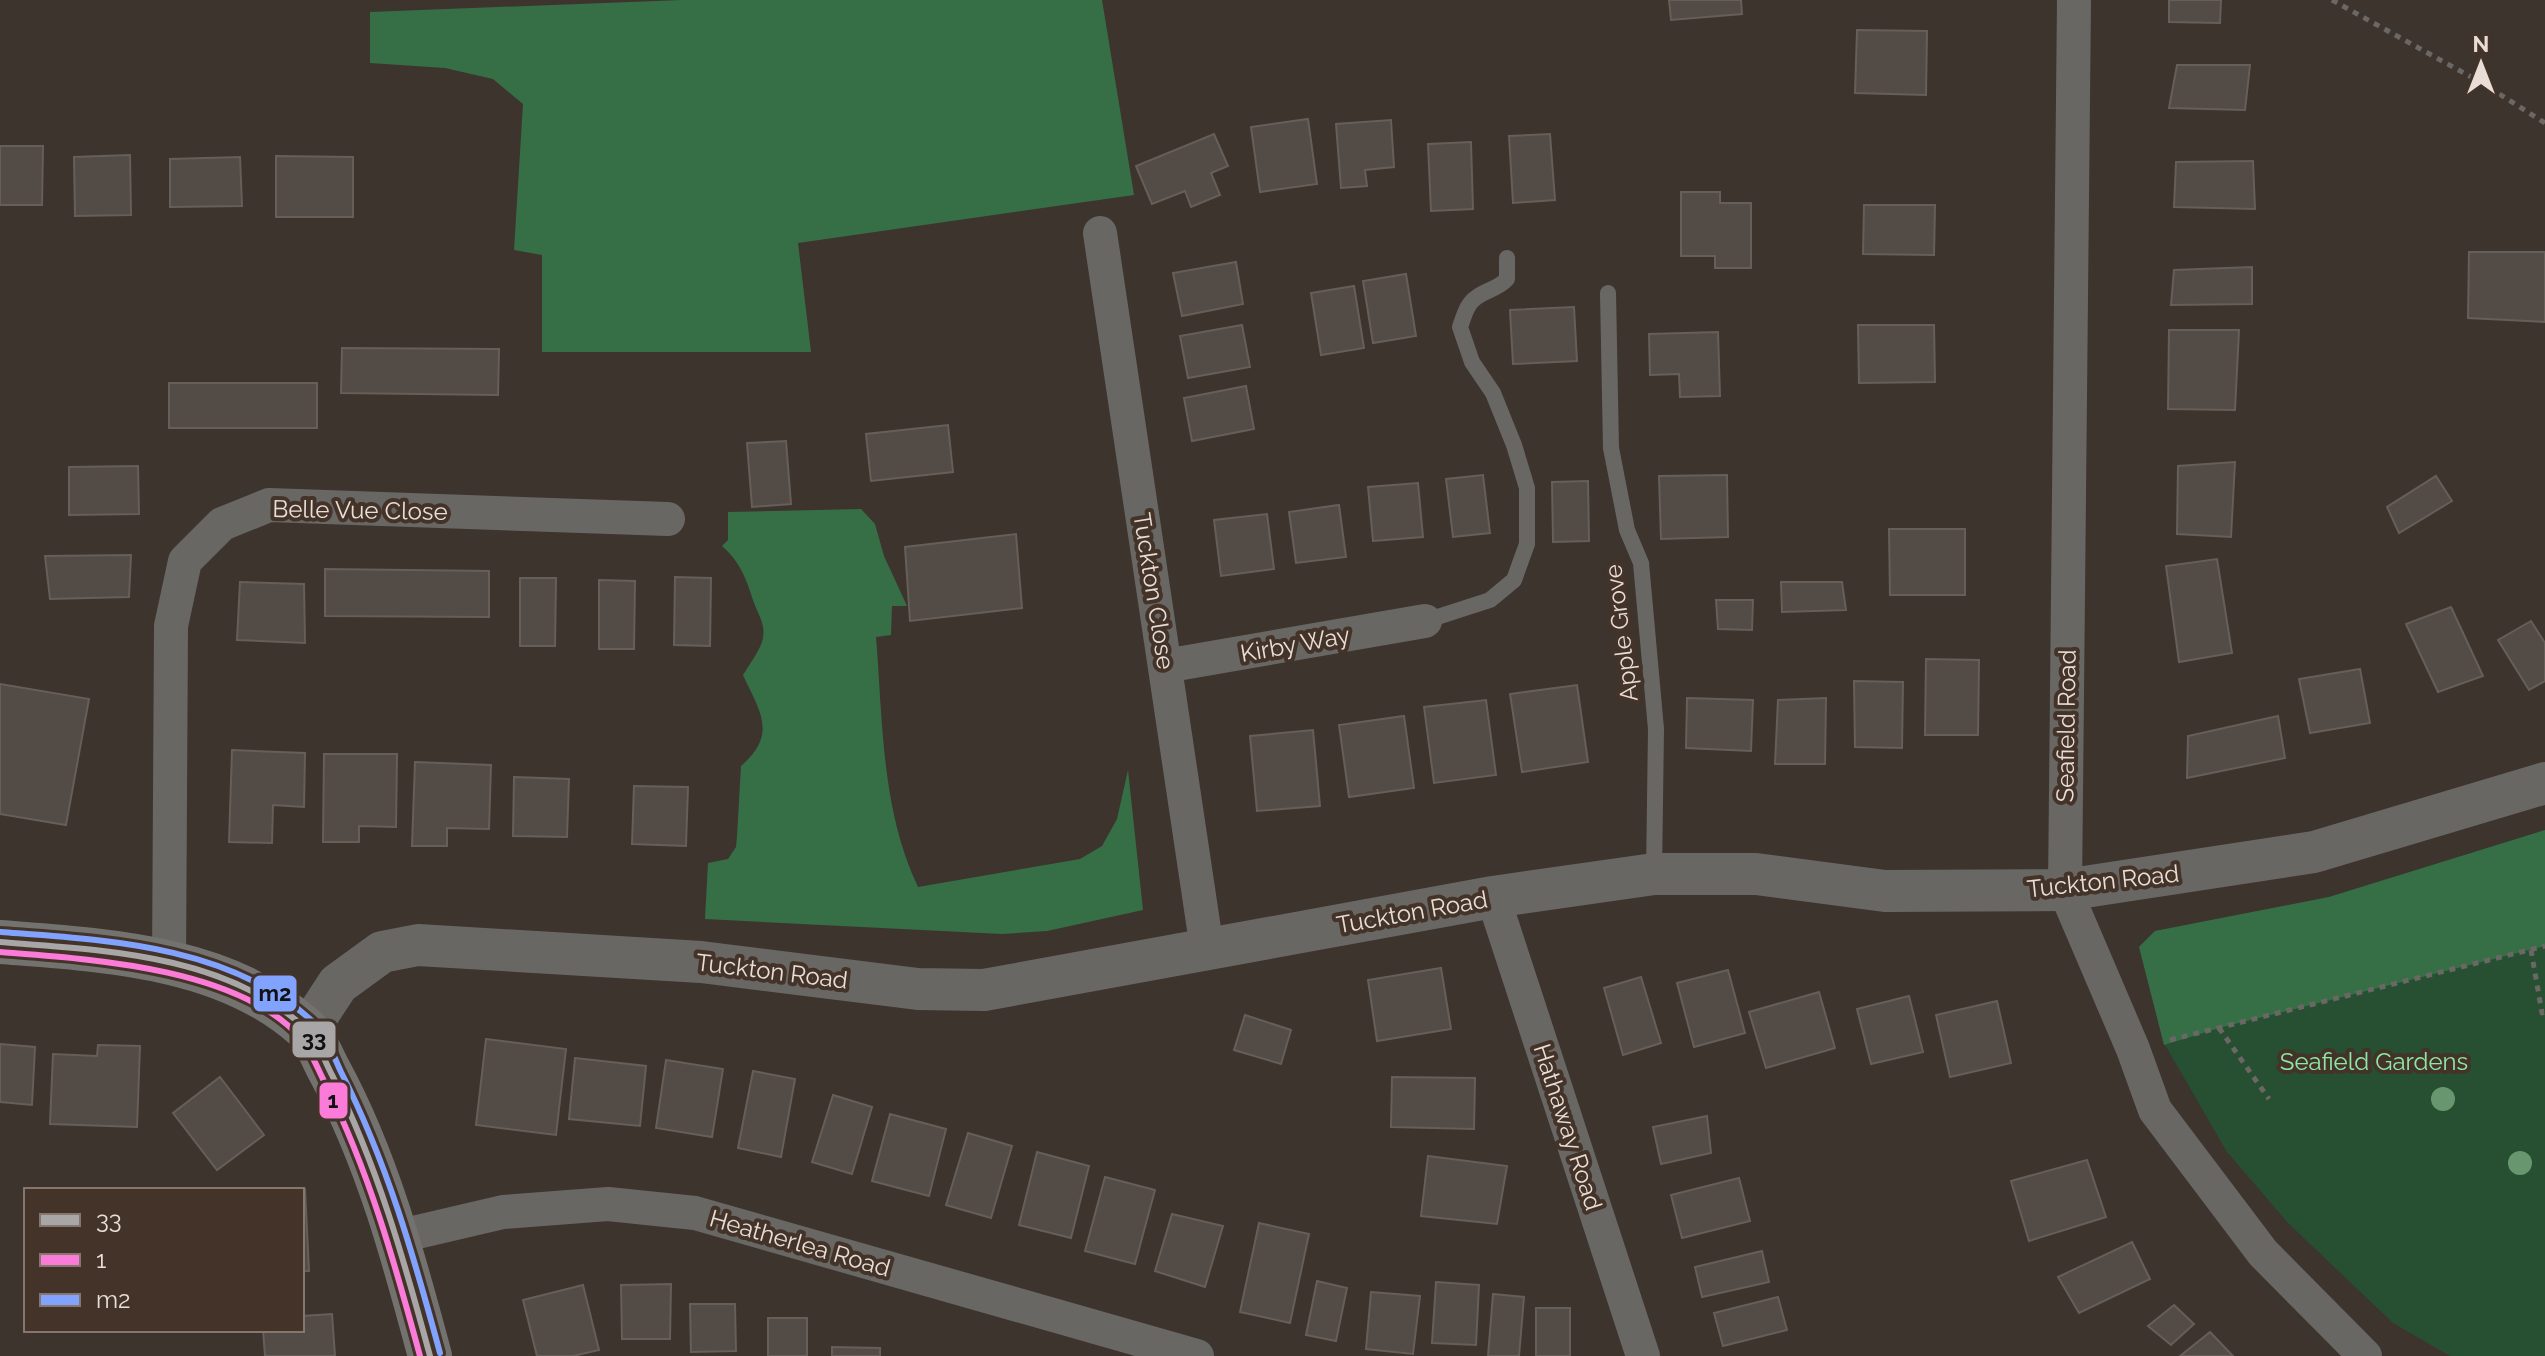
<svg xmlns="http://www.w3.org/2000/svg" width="2545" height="1356" font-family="Raleway,sans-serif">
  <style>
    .green { fill: #274f31 }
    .forest { fill: #366f46 }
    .building { fill: #534b46; stroke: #665e58; stroke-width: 2 }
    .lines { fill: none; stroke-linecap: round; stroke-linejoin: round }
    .path { stroke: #6a6764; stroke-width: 5; stroke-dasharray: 6 6; stroke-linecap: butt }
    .service { stroke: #696764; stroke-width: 16 }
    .minor { stroke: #696764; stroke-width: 34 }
    .tertiary { stroke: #696764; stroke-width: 42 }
    .secondary { stroke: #74726e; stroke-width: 44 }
    .bus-1-casing { stroke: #433328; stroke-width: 12 }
    .bus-2-casing { stroke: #433328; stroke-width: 12 }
    .bus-3-casing { stroke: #433328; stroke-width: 12 }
    .bus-1 { stroke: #a8a6a6; stroke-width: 6 }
    .bus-2 { stroke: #fb7bd8; stroke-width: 6 }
    .bus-3 { stroke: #81a3fd; stroke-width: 6 }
    .tree { fill: #68976f }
    .labels { text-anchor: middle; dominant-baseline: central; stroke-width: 8; stroke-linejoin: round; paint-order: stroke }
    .street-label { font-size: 24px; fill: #e9ded7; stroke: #433328 }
    .park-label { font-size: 24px; fill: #8ce8a5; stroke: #433328 }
    .line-badge { stroke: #433328; stroke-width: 3 }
    .pale-badge-label { font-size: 22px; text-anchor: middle; font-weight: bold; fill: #111 }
  </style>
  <rect width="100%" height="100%" fill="#3d342e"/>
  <path class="green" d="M2545,830v526h-95l-57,-33 -105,-100 -61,-71 -62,-107 -26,-98 16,-16 174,-34z"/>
  <g class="forest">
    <path d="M682,0h420l32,195 -336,48 13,109h-269v-97l-28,-5 9,-146 -30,-25 -48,-11 -75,-5v-51z"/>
    <path d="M861,509l14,15 9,32 23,50h-15l-1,29 -15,2c7,85 5,172 42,250l162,-28 22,-13 15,-27 11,-49 15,140 -96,21 -45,3 -297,-15 3,-56 20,-4 8,-12 1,-11 4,-70c37,-32 19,-54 2,-91 6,-10 15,-22 19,-33 5,-17 -4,-27 -9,-42 -7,-22 -13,-38 -31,-54l6,-6v-28z"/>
    <path d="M2545,830v116l-326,82 -55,17 -25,-98 16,-16 174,-34z"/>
  </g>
  <g class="building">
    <path d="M1669,0h72l1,14 -71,6z"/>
    <path d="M2169,0h52l-1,23 -51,-1z"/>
    <path d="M1857,30l70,1 -1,64 -71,-2z"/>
    <path d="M2177,65h73l-5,45 -76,-2z"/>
    <path d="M1308,119l9,65 -57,8 -9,-65z"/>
    <path d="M1391,120l3,47 -29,3 2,16 -26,2 -5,-64z"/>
    <path d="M1214,134l14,32 -17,7 9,22 -29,12 -6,-16 -33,13 -16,-38z"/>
    <path d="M1550,134l5,66 -42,3 -4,-67z"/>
    <path d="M1471,142l2,67 -42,2 -3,-67z"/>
    <path d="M0,146h43l-1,59h-42z"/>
    <path d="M130,155l1,60 -56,1 -1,-59z"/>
    <path d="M276,156l77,1v60h-77z"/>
    <path d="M240,157l2,49 -72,1v-48z"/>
    <path d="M2253,161l2,48 -81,-2 2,-45z"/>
    <path d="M1681,192h39v11h31v65h-36v-12h-34z"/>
    <path d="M1864,205h71l-1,50 -71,-1z"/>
    <path d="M2469,252h76v70l-77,-4z"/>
    <path d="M1236,262l7,42 -61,12 -9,-43z"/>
    <path d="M2252,267v37l-81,1 3,-35z"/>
    <path d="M1406,274l10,62 -43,7 -10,-62z"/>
    <path d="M1354,286l10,62 -43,7 -10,-62z"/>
    <path d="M1574,307l3,54 -64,3 -3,-54z"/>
    <path d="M1242,325l8,42 -62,11 -8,-42z"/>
    <path d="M1858,325h76l1,57 -76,1z"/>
    <path d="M2169,330h70l-4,80 -67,-1z"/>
    <path d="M1718,332l2,64 -40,1 -1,-23 -29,1 -1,-41z"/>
    <path d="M342,348l157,1 -1,46 -157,-2z"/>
    <rect x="169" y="383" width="148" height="45"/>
    <path d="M1246,386l8,43 -62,12 -8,-43z"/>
    <path d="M948,425l5,47 -82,9 -5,-47z"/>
    <path d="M786,441l5,63 -39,3 -5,-64z"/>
    <path d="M2235,462l-4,75 -54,-3 1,-68z"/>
    <path d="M138,466l1,48 -70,1v-48z"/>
    <path d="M1483,475l7,58 -37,4 -7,-58z"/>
    <path d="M1727,475l1,62 -67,2 -2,-63z"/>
    <path d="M2436,476l16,25 -53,32 -12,-26z"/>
    <path d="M1588,481l1,60 -36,1 -1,-60z"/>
    <path d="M1418,483l5,54 -50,4 -5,-54z"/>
    <path d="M1339,505l7,52 -50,6 -7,-51z"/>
    <path d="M1267,514l7,55 -53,7 -7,-56z"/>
    <path d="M1889,529h76v66h-75z"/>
    <path d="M1016,534l6,74 -112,13 -5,-74z"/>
    <path d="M131,555l-2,42 -79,2 -5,-43z"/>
    <path d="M2217,559l15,94 -53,9 -13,-96z"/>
    <path d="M325,569l164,2v46l-164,-1z"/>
    <path d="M675,577l36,1 -1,68 -36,-1z"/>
    <path d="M520,578h36l-1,68h-35z"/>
    <path d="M599,580l36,1 -1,68h-35z"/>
    <path d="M240,582l64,2 1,59 -68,-3z"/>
    <path d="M1781,582h61l4,28 -64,2z"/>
    <path d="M1716,600h37l-1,30 -34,-1z"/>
    <path d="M2451,607l32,69 -45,16 -32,-68z"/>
    <path d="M2531,621l14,22v38l-16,9 -31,-50z"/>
    <path d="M1926,659l53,1 -1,75h-53z"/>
    <path d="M2360,669l10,54 -60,10 -11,-54z"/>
    <path d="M1854,681l49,1 -1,66 -47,-1z"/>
    <path d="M0,684l89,15 -23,126 -66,-11z"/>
    <path d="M1577,685l11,77 -66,10 -12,-78z"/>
    <path d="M1687,698l66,2 -2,51 -65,-3z"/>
    <path d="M1826,698l-1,66h-50l3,-64z"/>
    <path d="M1486,700l10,75 -62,8 -10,-76z"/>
    <path d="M1404,716l10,72 -65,9 -10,-72z"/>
    <path d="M2278,716l7,42 -98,20 1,-42z"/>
    <path d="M1313,730l7,76 -63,5 -7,-75z"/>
    <path d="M232,750l73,3 -1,54 -31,-2 -1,38 -43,-1z"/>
    <path d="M324,754h73l-1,73 -37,-1v16h-36z"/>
    <path d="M415,762l76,3 -2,64 -42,-1v18h-35z"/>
    <path d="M514,777l55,2 -2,58 -54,-1z"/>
    <path d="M634,786l54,1 -2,59 -54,-2z"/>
    <path d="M1441,968l10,61 -74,12 -9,-61z"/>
    <path d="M1728,970l17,63 -51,14 -17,-64z"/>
    <path d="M1641,977l20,66 -38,12 -19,-67z"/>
    <path d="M1819,992l16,56 -69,20 -17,-56z"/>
    <path d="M1909,996l14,56 -52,12 -14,-55z"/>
    <path d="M1997,1001l14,62 -61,14 -14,-62z"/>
    <path d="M1245,1015l46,15 -10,34 -47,-14z"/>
    <path d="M486,1039l80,10 -10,86 -80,-10z"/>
    <path d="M0,1044l35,3 -3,58 -32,-3z"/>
    <path d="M98,1045l42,1 -3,81 -87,-3 3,-70 44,2z"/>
    <path d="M575,1058l71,8 -6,60 -71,-7z"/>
    <path d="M666,1060l57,9 -11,68 -56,-9z"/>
    <path d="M753,1071l42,8 -14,78 -43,-9z"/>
    <path d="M220,1077l44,58 -47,35 -44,-57z"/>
    <path d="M1392,1077l83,1 -1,51 -83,-2z"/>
    <path d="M833,1095l39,12 -20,67 -40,-12z"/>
    <path d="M890,1114l56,15 -17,67 -57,-15z"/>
    <path d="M1707,1116l4,37 -50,11 -8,-37z"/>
    <path d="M968,1133l44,13 -21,72 -45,-13z"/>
    <path d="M1037,1152l52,14 -18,72 -52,-13z"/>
    <path d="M1428,1156l79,10 -10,58 -76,-8z"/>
    <path d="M2087,1160l19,57 -77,24 -18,-60z"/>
    <path d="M1105,1177l50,13 -20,74 -50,-13z"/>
    <path d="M1739,1178l11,43 -68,17 -11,-43z"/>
    <path d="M305,1189l4,82h-7v-81h-9z"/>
    <path d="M1172,1214l51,12 -18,61 -50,-16z"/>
    <path d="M1259,1223l50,11 -19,89 -50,-11z"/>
    <path d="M2132,1242l18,37 -71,34 -21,-36z"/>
    <path d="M1762,1251l7,31 -67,15 -7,-30z"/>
    <path d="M1317,1281l30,7 -11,53 -30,-6z"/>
    <path d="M1436,1282l43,3 -3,60 -44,-2z"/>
    <path d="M671,1284l-1,55h-48l-1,-54z"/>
    <path d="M583,1285l16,65 -26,6h-36l-14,-56z"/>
    <path d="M1371,1292l49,4 -7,58 -47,-5z"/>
    <path d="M1493,1294l31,3 -5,59h-31z"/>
    <path d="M1778,1297l9,33 -64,16 -9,-33z"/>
    <path d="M690,1304h45l1,47 -45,1z"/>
    <path d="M2174,1305l20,19 -23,21 -23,-19z"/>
    <rect x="1536" y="1308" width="34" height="48"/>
    <path d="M332,1314l3,42h-70l-2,-26h39v-14z"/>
    <rect x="768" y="1318" width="39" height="38"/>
    <path d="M2210,1332l23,24h-53z"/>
    <path d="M832,1347l48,1v8h-48z"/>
  </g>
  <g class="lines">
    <g class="path">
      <path d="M2332,0l150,83 63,40"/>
      <path d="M2531,950l11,63 3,-1"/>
      <path d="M2219,1028l50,71"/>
      <path d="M2170,1040l375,-94"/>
    </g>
    <g class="service">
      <path d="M1608,293l3,155 16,82 14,33 15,166 -2,145"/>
      <path d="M1425,621l65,-21 24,-20 13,-36v-56l-13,-43 -21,-52 -21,-31 -12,-35c4,-11 7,-24 17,-30 11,-8 21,-8 30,-18v-21"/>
    </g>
    <g class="minor">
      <path d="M2074,0l-9,890 68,159 22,61 108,143 102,103"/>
      <path d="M1100,233l107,716"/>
      <path d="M1165,666l260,-45"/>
      <path d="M1493,897l150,459"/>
      <path d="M169,964l2,-338 14,-65 37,-37 47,-19 399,14"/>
      <path d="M396,1237l107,-25 105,-8 87,9 502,143"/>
    </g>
    <path class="tertiary" d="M308,1030l30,-46 44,-32 36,-7 283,17 217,27 66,1 509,-93 161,-23h102l129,17 180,-1 249,-38 231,-69"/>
    <path class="secondary" d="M0,942c102,8 224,13 305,86 10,10 17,29 24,42 48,88 75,189 101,286"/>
    <defs>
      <path id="bus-1" d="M0,942c102,8 225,12 305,86 13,12 19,32 27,47 45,89 72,185 98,281"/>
      <path id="bus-2" d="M0,952c89,7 236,15 300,85 11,13 18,33 26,48 43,86 69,179 94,271"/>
      <path id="bus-3" d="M1,932c105,8 227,13 310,88 15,13 22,35 30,52 46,90 73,185 99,281"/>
    </defs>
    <use href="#bus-1" class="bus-1-casing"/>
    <use href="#bus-2" class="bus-2-casing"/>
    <use href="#bus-3" class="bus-3-casing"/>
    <use href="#bus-1" class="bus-1"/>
    <use href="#bus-2" class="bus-2"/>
    <use href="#bus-3" class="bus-3"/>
  </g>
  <g class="tree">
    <circle cx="2443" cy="1099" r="12"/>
    <circle cx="2520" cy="1163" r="12"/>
  </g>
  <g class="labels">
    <g class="street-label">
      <text transform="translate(360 510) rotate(1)">Belle Vue Close</text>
      <text transform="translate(1154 591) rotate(81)">Tuckton Close</text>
      <text transform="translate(1621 633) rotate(-97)">Apple Grove</text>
      <text transform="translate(1295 644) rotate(-10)">Kirby Way</text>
      <text transform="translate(2066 726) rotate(-89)">Seafield Road</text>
      <text transform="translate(2103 881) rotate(-6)">Tuckton Road</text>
      <text transform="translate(1412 912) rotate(-10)">Tuckton Road</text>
      <text transform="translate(772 971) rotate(7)">Tuckton Road</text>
      <text transform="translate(1568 1127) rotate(72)">Hathaway Road</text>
      <text transform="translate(800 1243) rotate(16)">Heatherlea Road</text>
    </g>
    <g class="park-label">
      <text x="2374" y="1061">Seafield Gardens</text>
    </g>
  </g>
  <g class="line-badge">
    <rect x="252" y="974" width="46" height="39" rx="8" fill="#81a3fd"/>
    <rect x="291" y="1020" width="46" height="39" rx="8" fill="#a8a6a6"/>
    <rect x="318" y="1081" width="31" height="39" rx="8" fill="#fb7bd8"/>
  </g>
  <g class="pale-badge-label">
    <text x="275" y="1001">m2</text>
    <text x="314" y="1047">33</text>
    <text x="333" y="1108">1</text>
  </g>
  <rect x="24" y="1188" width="280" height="144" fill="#433328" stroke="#85776e" stroke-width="2"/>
  <rect x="40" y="1214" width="40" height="12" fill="#a8a6a6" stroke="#85776e" stroke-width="2"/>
  <text x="96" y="1228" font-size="24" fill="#e9ded7">33</text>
  <rect x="40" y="1254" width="40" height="12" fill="#fb7bd8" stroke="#85776e" stroke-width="2"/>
  <text x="96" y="1268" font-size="24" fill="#e9ded7">1</text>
  <rect x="40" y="1294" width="40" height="12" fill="#81a3fd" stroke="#85776e" stroke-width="2"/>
  <text x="96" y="1308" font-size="24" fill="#e9ded7">m2</text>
  <g transform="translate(2481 64)" stroke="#433328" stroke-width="6" paint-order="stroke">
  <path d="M0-6L14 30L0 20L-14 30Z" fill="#e9ded7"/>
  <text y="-12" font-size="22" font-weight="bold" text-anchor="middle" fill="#e9ded7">N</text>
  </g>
</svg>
